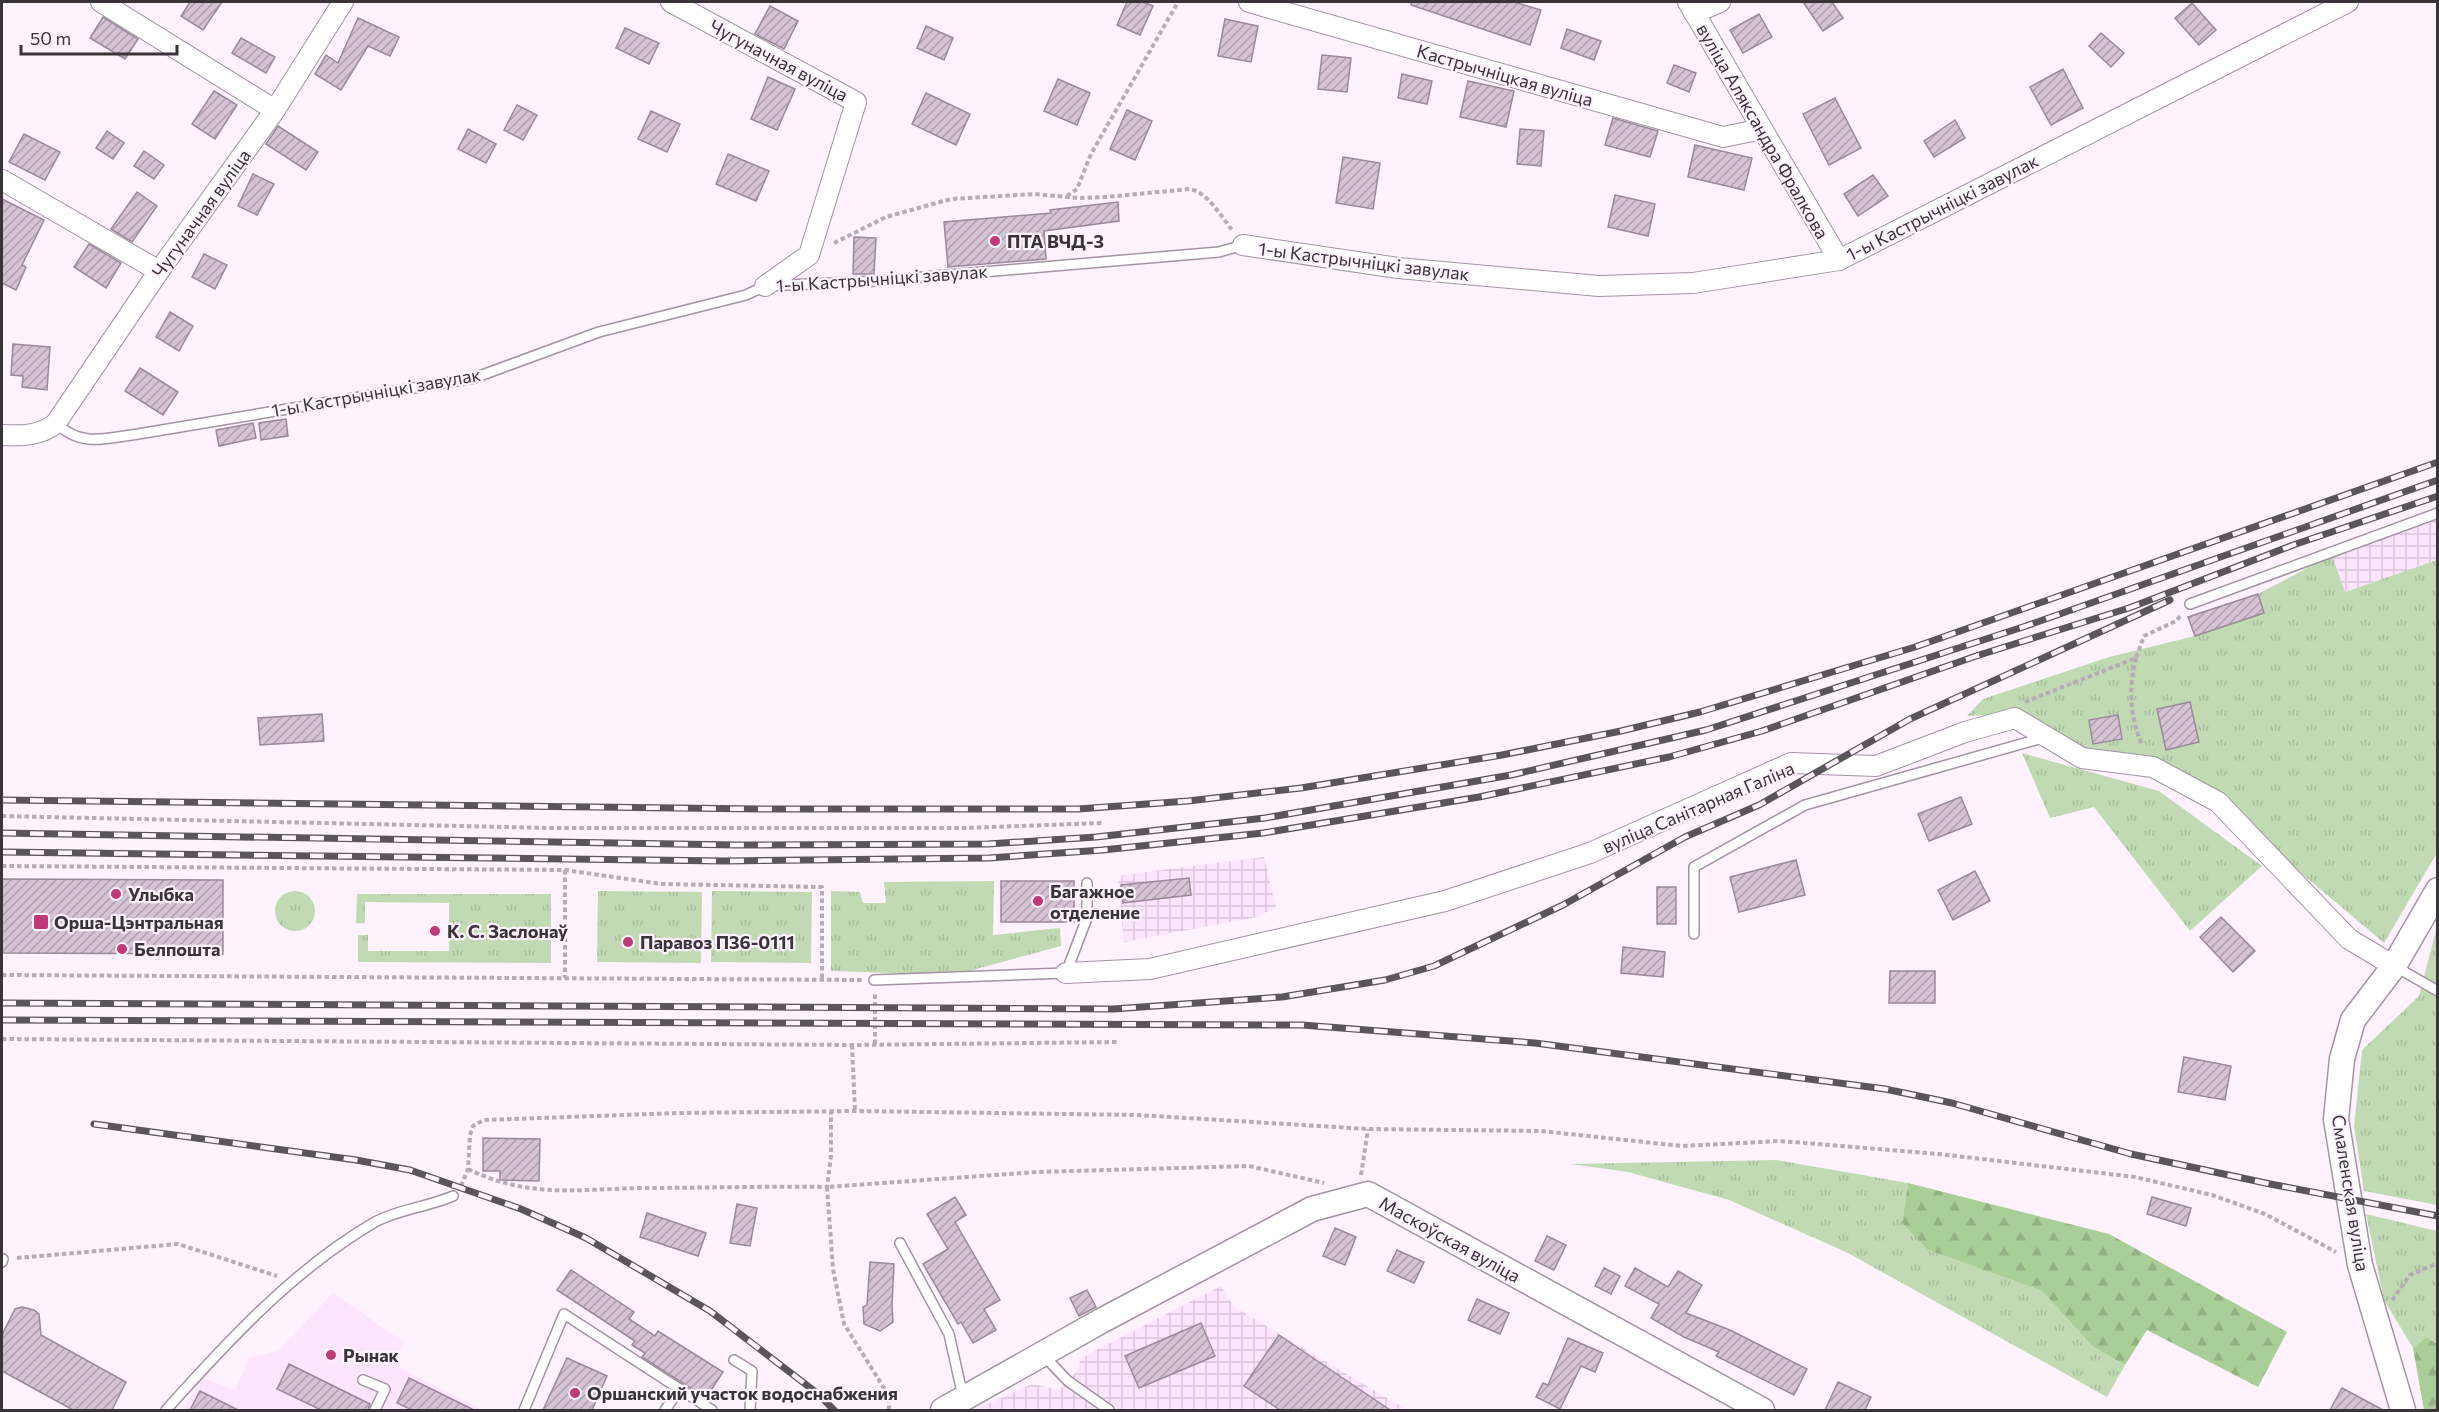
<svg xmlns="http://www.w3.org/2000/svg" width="2439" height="1412" font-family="Commissioner,sans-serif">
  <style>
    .built { fill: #fde5fe }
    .industrial { fill: url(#industrial-grid) }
    .grass { fill: url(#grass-tufts) }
    .forest { fill: url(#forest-firs) }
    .building { fill: url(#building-hatch); stroke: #9a899a; stroke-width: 1.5 }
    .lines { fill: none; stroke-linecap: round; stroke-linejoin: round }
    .service-casing { stroke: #a393a4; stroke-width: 12 }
    .minor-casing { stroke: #a393a4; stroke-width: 22 }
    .tertiary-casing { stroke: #a393a4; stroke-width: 27 }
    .path { stroke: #b6acb6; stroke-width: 4; stroke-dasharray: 4.5 3; stroke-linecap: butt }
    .service { stroke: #fff; stroke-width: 9 }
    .minor { stroke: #fff; stroke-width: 20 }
    .tertiary { stroke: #fff; stroke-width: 24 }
    .rail-casing { stroke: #5c545c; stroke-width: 7 }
    .rail { stroke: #fdf2fd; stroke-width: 4.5; stroke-dasharray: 14; stroke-linecap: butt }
    .poi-dot { fill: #bf3878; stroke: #fdf2fd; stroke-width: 2 }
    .labels { text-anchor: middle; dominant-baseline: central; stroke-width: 4.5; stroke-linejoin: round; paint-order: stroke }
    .street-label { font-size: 18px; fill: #3a333a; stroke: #fdf2fd }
    .poi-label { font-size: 18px; font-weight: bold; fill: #3a333a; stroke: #fdf2fd; text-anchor: start }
  </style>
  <defs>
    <pattern id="industrial-grid" width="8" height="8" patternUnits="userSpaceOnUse" patternTransform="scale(1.5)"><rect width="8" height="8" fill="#fde5fe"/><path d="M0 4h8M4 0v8" fill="none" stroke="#dac5da"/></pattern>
    <pattern id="grass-tufts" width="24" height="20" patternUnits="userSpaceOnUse" patternTransform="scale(1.5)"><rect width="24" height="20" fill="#c1dab3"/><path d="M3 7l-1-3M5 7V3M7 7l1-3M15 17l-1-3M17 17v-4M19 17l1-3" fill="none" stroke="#a7bc9b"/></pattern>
    <pattern id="forest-firs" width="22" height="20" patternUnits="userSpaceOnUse" patternTransform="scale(1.5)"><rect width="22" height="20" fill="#aace97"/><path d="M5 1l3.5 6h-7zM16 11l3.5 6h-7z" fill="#93b183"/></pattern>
    <pattern id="building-hatch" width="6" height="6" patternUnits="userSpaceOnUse" patternTransform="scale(1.5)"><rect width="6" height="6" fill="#d5c3d5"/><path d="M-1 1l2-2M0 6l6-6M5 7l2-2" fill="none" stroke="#ae9fae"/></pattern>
  </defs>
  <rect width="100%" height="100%" fill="#fdf2fd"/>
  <path class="built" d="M333,1293l72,50 -13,21 91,46h-301l22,-32 31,13 14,-33 29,-7z"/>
  <g class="industrial">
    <path d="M2437,518v42l-92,32 -13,-37z"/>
    <path d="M1264,857l12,50 -19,10 -133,25 -6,-59 4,-8z"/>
    <path d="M1221,1286l13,21 173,103h-433l58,-26 28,6 15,-17 6,-15z"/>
  </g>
  <g class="grass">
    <path d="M2332,555l13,37 92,-32v293l-53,90 -102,-86 -58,-63 -63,-33 -78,-10 -58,-38 -58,3 16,-17 126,-42 86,-21 69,-23 -6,-19z"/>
    <path d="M2022,753l137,38 103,75 -72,65 -96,-124 -44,11z"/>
    <path d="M994,881l-1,54 67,-7 1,18 -107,29 -123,-4v-80l29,1 3,11h23l-2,-21z"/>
    <circle cx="295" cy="911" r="20"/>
    <path d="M598,891l104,1 -1,71 -104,-1z"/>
    <path d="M712,891l100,1 -1,71 -100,-1z"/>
    <path d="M357,894h194v69l-193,-1v-27h10v16h81v-48l-84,-1v21h-9z"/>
    <path d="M2437,926v279l-73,-14 -10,-65 8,-76 57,-54z"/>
    <path d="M1777,1160l131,23 -6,40 25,25 115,43 51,56 32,18 -18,32 -259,-144 -119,-53 -101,-28 -57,-8z"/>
    <path d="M2366,1214l71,17v113l-11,-7 -13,11 -29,-48z"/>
  </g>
  <g class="forest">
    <path d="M1908,1183l201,51 178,98 -29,55 -111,-57 -22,35 -32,-18 -51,-56 -115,-42 -25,-26z"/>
    <path d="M2426,1337l11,7v66h-13l-11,-62z"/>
  </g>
  <g class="building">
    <path d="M190,2h32l-19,28 -22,-14z"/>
    <path d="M1127,2h16l10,4 -13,29 -23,-10z"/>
    <path d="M1411,2h103l27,8 -11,35 -119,-40z"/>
    <path d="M1803,2h29l11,16 -20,13z"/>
    <path d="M2192,3l24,27 -17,15 -24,-27z"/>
    <path d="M770,6l28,15 -14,28 -29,-15z"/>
    <path d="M1759,14l13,23 -29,16 -13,-23z"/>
    <path d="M103,17l35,22 -13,20 -35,-21z"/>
    <path d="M358,18l41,19 -9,19 -22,-10 -27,44 -26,-16 11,-19 12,8z"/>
    <path d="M1225,19l33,7 -7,36 -33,-6z"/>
    <path d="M926,26l27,12 -9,22 -27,-12z"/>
    <path d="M625,28l34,15 -10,21 -33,-16z"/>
    <path d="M1567,29l34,12 -7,19 -33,-12z"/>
    <path d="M2101,33l23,20 -13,14 -22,-21z"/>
    <path d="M241,38l34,19 -9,16 -34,-20z"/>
    <path d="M1322,55l29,3 -4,34 -29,-3z"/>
    <path d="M1674,65l22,8 -7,19 -22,-9z"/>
    <path d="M2063,69l20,39 -32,17 -21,-38z"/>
    <path d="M1402,74l30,7 -5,23 -29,-6z"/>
    <path d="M768,77l27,12 -18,41 -26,-11z"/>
    <path d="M1058,79l32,14 -13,32 -33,-14z"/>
    <path d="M1468,81l46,10 -8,36 -46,-10z"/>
    <path d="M214,91l23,14 -22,34 -23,-15z"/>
    <path d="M926,93l44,21 -14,31 -44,-21z"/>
    <path d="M1835,98l26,50 -32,17 -26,-51z"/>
    <path d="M517,105l20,10 -14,25 -19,-10z"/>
    <path d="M1127,110l25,11 -17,39 -25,-11z"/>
    <path d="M651,111l29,13 -13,28 -29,-13z"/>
    <path d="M1613,118l45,13 -8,26 -45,-12z"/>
    <path d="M1955,120l10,18 -31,19 -10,-16z"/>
    <path d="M278,126l40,26 -12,18 -40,-26z"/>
    <path d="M468,129l28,15 -10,19 -28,-14z"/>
    <path d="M1520,129l24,2 -3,35 -24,-2z"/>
    <path d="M107,131l17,12 -11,16 -17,-11z"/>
    <path d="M24,134l36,18 -15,28 -36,-18z"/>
    <path d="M1695,145l57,13 -8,32 -56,-13z"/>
    <path d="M144,151l20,14 -10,14 -20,-13z"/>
    <path d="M728,154l41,17 -13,30 -40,-17z"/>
    <path d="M1343,157l37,6 -7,46 -37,-6z"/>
    <path d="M253,174l21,10 -17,31 -19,-9z"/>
    <path d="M1873,175l15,21 -30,20 -14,-22z"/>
    <path d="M137,192l20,14 -25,36 -21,-13z"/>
    <path d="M1615,195l40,9 -7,32 -40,-9z"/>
    <path d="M2,199l42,21 -22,45 4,2 -10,23 -14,-7z"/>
    <path d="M1118,202l1,19 -75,10 2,28 -98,8 -4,-45 107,-9 -1,-3z"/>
    <path d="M854,237l22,1 -2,36h-21z"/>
    <path d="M89,244l32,19 -15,25 -32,-21z"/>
    <path d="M204,254l23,11 -12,24 -23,-12z"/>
    <path d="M170,312l23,14 -14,25 -23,-14z"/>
    <path d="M13,344l37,3 -3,43 -25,-3 1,-11 -12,-1z"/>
    <path d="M140,368l38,24 -15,23 -38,-24z"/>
    <path d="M286,419l2,17 -27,4 -2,-17z"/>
    <path d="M253,423l3,15 -37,8 -3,-16z"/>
    <path d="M2258,594l6,19 -69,23 -7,-19z"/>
    <path d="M2190,702l9,40 -33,8 -9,-41z"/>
    <path d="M322,714l2,27 -64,4 -2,-27z"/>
    <path d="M2118,715l4,24 -29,5 -4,-24z"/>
    <path d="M1961,797l11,27 -43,17 -11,-27z"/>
    <path d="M1796,860l9,35 -66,17 -9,-35z"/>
    <path d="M1975,871l15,30 -37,19 -15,-30z"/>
    <path d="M1189,878l2,17 -68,8 -2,-18z"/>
    <path d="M2,879l221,1v74l-221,-1z"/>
    <rect x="1001" y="881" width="73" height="41"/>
    <rect x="1657" y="887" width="19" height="37"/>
    <path d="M2221,917l34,34 -22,21 -33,-35z"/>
    <path d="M1623,947l42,5 -2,25 -42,-4z"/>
    <path d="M1890,971h45v32h-46z"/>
    <path d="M2184,1057l47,9 -6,34 -47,-8z"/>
    <path d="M483,1138l57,1 -1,42 -39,-1v-9h-17z"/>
    <path d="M955,1197l11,18 -11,7 45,78 -16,9 12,21 -23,13 -12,-21 -3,2 -35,-60 25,-15 -21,-35z"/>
    <path d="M2152,1197l39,11 -5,18 -39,-12z"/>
    <path d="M737,1204l20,4 -7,38 -20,-3z"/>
    <path d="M647,1213l59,20 -8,23 -58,-19z"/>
    <path d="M1335,1228l21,9 -11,28 -22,-9z"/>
    <path d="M1547,1236l19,9 -12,25 -19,-9z"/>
    <path d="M1397,1250l27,12 -10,21 -27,-12z"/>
    <path d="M870,1262l24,2 -2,41 1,17 -13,9 -16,-7 -1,-17 4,-2z"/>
    <path d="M1604,1268l16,8 -9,18 -16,-8z"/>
    <path d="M1635,1268l33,19 10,-16 24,14 -16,28 44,17 77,39 -13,26 -78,-39 3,-4 -35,-15 -33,-19 8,-14 -34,-18z"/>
    <path d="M571,1270l63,42 -5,7 26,17 3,-5 65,41 -17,26 -64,-41 3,-4 -13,-8 3,-4 -78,-51z"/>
    <path d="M1087,1290l9,17 -17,9 -9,-18z"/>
    <path d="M1477,1299l32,14 -9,21 -32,-14z"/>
    <path d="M22,1307l12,3 5,4 2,21 85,47 -14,28h-39l-71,-39v-36l13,-26z"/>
    <path d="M1201,1323l14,33 -76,32 -14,-32z"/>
    <path d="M1279,1335l111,75h-110l-36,-24z"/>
    <path d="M1568,1338l35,15 -8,19 -14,-6 -21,43 -24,-12 7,-14 5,2z"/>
    <path d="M567,1358l40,18 -15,34h-49z"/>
    <path d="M289,1364l81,40 -2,6h-47l-44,-21z"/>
    <path d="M409,1378l65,32h-62l-15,-7z"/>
    <path d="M1838,1382l33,15 -6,13h-40z"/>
    <path d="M2342,1388l41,22h-53z"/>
    <path d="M200,1391l38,19h-48z"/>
  </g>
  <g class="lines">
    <defs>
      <g id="service">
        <path d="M56,423c25,25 51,15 82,11l336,-56 125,-46 147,-37 19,-9 112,-5 342,-29 24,-7"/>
        <path d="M2190,604l248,-91"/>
        <path d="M1694,934v-67l111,-62 241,-68"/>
        <path d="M2396,967l42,24"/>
        <path d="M874,980l192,-7 21,-55v-35"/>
        <path d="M900,1243l49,91 14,63"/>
        <path d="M2,1262l1,-3"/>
        <path d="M1044,1356l24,25 41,29"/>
        <path d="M734,1360l18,11 -2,39"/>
        <path d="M363,1380l22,9 -10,21"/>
        <path d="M166,1410c62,-69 128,-141 209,-188 24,-13 53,-15 78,-26"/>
        <path d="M524,1410l40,-96 148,96"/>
        <path d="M665,1410l15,-21"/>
      </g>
      <g id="minor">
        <path d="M101,2l174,108"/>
        <path d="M671,2l185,100 -47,153 -44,31"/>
        <path d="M1249,2l474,135 39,-8"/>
        <path d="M1688,2l151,258"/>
        <path d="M1694,13l26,-11"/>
        <path d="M2,180l157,91"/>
        <path d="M1243,245l155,23 201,18 94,-3 146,-23 509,-258"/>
        <path d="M2,435c19,1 39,1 54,-12l103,-152 116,-161 68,-108"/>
        <path d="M1066,973l84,-4 295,-68 145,-48 201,-90 85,3 89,-34 50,-14 67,40 71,9 65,35 131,137 45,27"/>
      </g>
      <g id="tertiary">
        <path d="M943,1410l158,-89 211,-112 56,-15 394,216"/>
        <path d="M2403,1410l-43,-145 -24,-146 6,-60 11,-39 41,-54 44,-76"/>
      </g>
    </defs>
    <use href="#service" class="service-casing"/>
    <use href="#minor" class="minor-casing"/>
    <use href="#tertiary" class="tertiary-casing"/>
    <g class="path">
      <path d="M1067,196l10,-7 14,-35 87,-152"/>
      <path d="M834,243l52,-26 65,-18 84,-5 43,4 28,-1 84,-8c18,4 31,27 42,41"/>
      <path d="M2136,658c-8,33 -6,56 6,88"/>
      <path d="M2025,702l111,-44 8,-22 32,-15 6,-7"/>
      <path d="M2,816l548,12h415l137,-5"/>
      <path d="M2,866l563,4 97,14 160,3v92"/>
      <path d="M565,870v108"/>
      <path d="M2,975l860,5"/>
      <path d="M2,1039l850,6 267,-3"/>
      <path d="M875,1044v-51"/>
      <path d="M852,1045l3,66"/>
      <path d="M468,1169c62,30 110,20 175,19 62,0 123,-2 184,-1l4,-31v-44"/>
      <path d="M1361,1175l7,-46"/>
      <path d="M461,1186l7,-17 2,-34 3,-9 11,-6 195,-7 176,-2 283,4 230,14 173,2 141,15 98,-5 159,13 196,23 77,18 53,19 71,38"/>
      <path d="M17,1258l161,-14 99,32"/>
      <path d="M2392,1300l18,-25 28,-12"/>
      <path d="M889,1410v-14l-45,-72 -11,-55 -6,-82 210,-15 212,-6 75,17"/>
    </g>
    <use href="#service" class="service"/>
    <use href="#minor" class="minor"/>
    <use href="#tertiary" class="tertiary"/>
    <defs>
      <g id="rail">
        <path d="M2,800l759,9h317l110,-8 113,-13 201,-33 119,-24 79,-19 215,-65 523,-185"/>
        <path d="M2,833l735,12 251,-1 108,-7 169,-19 246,-43 195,-45 320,-104 412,-146"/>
        <path d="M2,852l723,9 264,-3 114,-8 160,-17 216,-36 190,-40 93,-26 214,-75 153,-48 167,-64 142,-48"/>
        <path d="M2,1003l1111,6 169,-12 103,-17 49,-14 129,-61 122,-68 74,-32 151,-86 260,-119"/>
        <path d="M2,1020l1300,5 233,18 350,46 67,14 179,51 139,30 168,32"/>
        <path d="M94,1124l262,36 54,10 111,39 65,29 124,73 107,82 17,17"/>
      </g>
    </defs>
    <use href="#rail" class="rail-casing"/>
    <use href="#rail" class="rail"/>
  </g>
  <g class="poi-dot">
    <circle cx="995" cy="241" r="6"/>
    <circle cx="116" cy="894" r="6"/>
    <circle cx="1038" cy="901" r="6"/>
    <rect x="33" y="914" width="16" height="16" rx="3"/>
    <circle cx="435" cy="931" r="6"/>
    <circle cx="628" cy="942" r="6"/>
    <circle cx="122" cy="949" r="6"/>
    <circle cx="331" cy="1355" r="6"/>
    <circle cx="575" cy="1393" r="6"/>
  </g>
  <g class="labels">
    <g class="street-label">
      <text transform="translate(779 60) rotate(28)">Чугуначная вуліца</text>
      <text transform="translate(1505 75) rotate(16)">Кастрычніцкая вуліца</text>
      <text transform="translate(1763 131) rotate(60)">вуліца Аляксандра Фралкова</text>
      <text transform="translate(1942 207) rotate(-27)">1-ы Кастрычніцкі завулак</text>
      <text transform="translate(201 213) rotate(-54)">Чугуначная вуліца</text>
      <text transform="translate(1364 261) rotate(7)">1-ы Кастрычніцкі завулак</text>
      <text transform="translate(882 278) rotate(-4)">1-ы Кастрычніцкі завулак</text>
      <text transform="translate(376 392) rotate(-10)">1-ы Кастрычніцкі завулак</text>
      <text transform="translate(1698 807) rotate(-23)">вуліца Санітарная Галіна</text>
      <text transform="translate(2351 1193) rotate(81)">Смаленская вуліца</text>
      <text transform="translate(1450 1239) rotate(29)">Маскоўская вуліца</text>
    </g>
    <g class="poi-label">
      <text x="1007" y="241">ПТА ВЧД-3</text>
      <text x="1050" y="891">Багажное<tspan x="1050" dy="21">отделение</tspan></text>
      <text x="128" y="894">Улыбка</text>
      <text x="54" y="922">Орша-Цэнтральная</text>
      <text x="447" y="931">К. С. Заслонаў</text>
      <text x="640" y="942">Паравоз П36-0111</text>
      <text x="134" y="949">Белпошта</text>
      <text x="343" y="1355">Рынак</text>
      <text x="587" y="1393">Оршанский участок водоснабжения</text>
    </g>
  </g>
  <rect width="2439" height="1412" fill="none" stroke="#3a333a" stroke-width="6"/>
  <path d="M21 45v9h156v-9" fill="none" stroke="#3a333a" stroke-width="3"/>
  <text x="30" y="45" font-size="18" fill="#3a333a" stroke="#fdf2fd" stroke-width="4.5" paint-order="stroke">50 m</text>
</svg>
